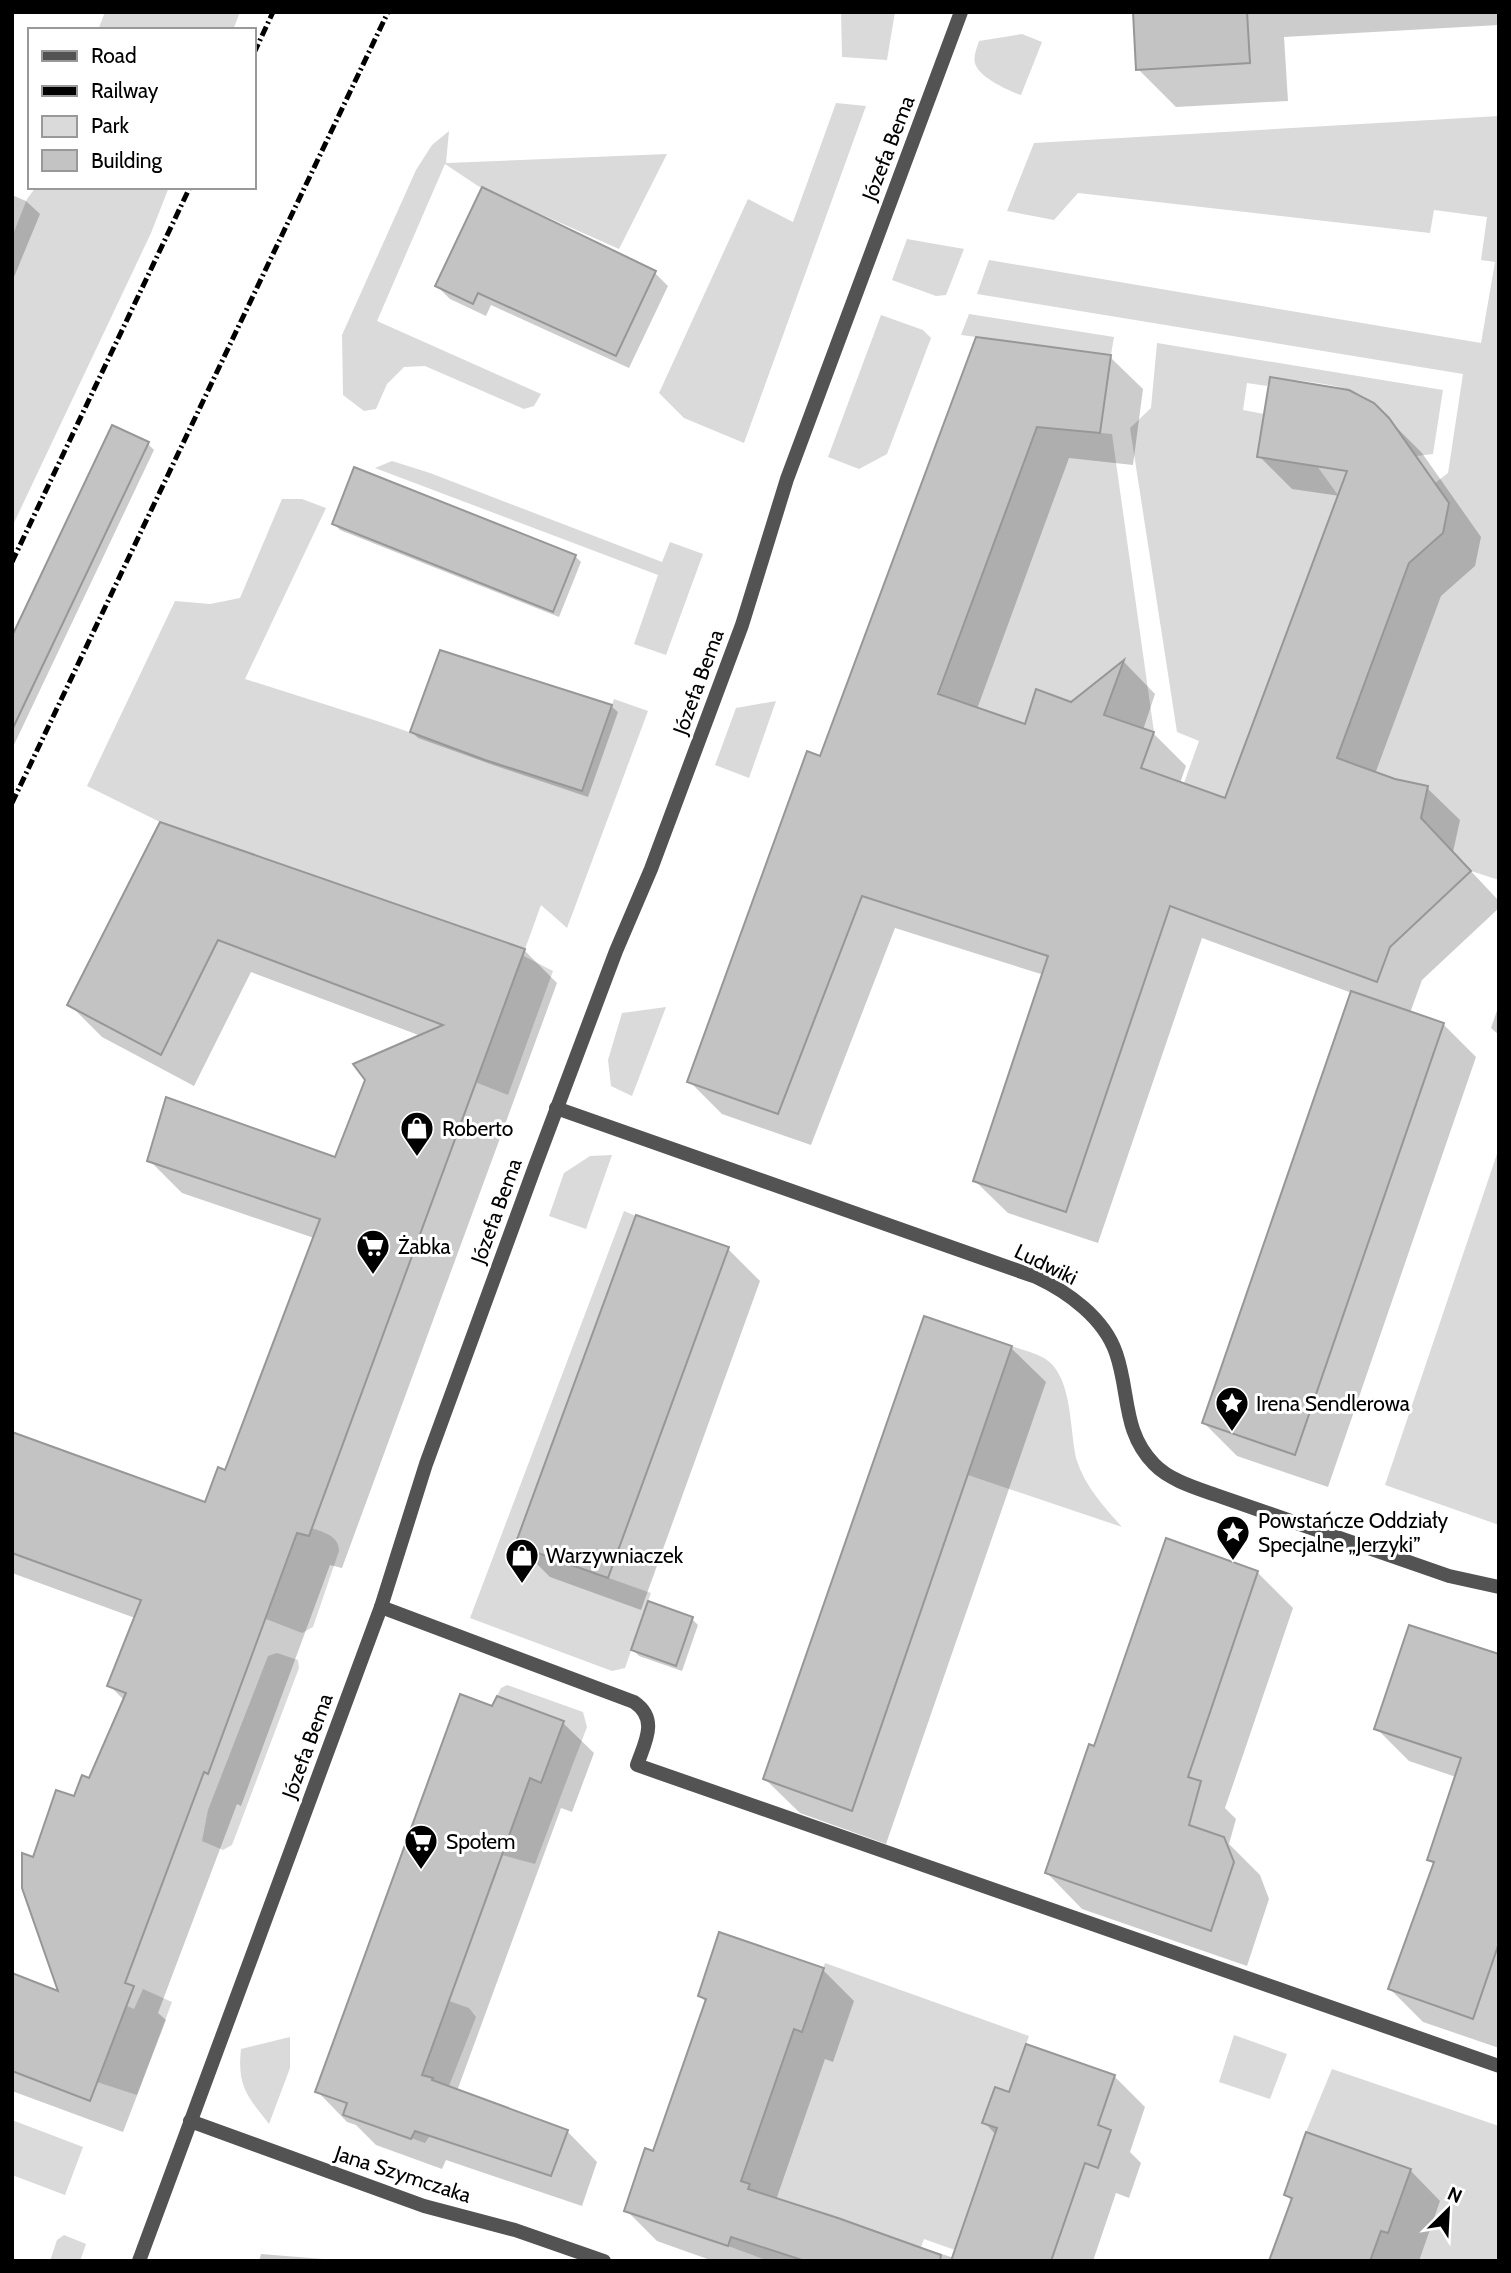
<svg xmlns="http://www.w3.org/2000/svg" width="1511" height="2273" font-family="Cabin,sans-serif">
  <style>
    .green { fill: #dadada }
    .shadow { fill: #0003 }
    .building { fill: #c3c3c3; stroke: #979797; stroke-width: 2 }
    .lines { fill: none; stroke-linecap: round; stroke-linejoin: round }
    .minor { stroke: #535353; stroke-width: 14 }
    .rail { stroke: #000; stroke-width: 5; stroke-dasharray: 10 3.5 2 3.5; stroke-linecap: butt }
    .labels { text-anchor: middle; dominant-baseline: central; stroke-width: 6; stroke-linejoin: round; paint-order: stroke }
    .street-label { font-size: 21px; fill: #000; stroke: #fff }
    .poi-label { font-size: 21px; fill: #000; stroke: #fff; text-anchor: start }
  </style>
  <rect width="100%" height="100%" fill="#fff"/>
  <g class="green">
    <path d="M105,12h135l-7,18h-135z"/>
    <path d="M841,12h54l-8,48 -45,-3z"/>
    <path d="M1022,34l20,8 -21,53c-12,-4 -43,-18 -46,-32 -2,-7 2,-15 4,-22z"/>
    <path d="M836,103l30,3 -122,337 -60,-25 -25,-25 89,-194 45,23z"/>
    <path d="M1499,116v764l-28,-9 -50,-53 6,-32 -32,-7 -58,-21 72,-195 34,-30 6,-30 -14,-20 13,-10 15,-99 -486,-80 12,-34 492,83 14,-81 -14,-2 6,-43 -53,-7 -4,23 -352,-40 -24,27 -47,-9 27,-68z"/>
    <path d="M449,131l-3,32 221,-9 -48,95 -141,-63 -33,-22 -68,157 164,73 -7,12 -10,3 -99,-43 -21,1 -17,17 -11,25 -12,2 -21,-16 -1,-60 74,-165 16,-25z"/>
    <path d="M36,187h133l-18,46 -139,294v-290l15,-38z"/>
    <path d="M907,239l57,10 -18,46 -10,1 -44,-16z"/>
    <path d="M969,314l145,23 -3,18 -150,-20z"/>
    <path d="M881,315l42,15 8,8 -44,116 -28,15 -31,-12z"/>
    <path d="M1157,343l286,47 -10,64 -17,2c-13,-18 -24,-38 -41,-52 -25,-22 -73,-22 -105,-27l-3,9 -20,-3 -4,27 21,4 53,52 21,29 -113,303 -41,-15 15,-42 -22,-9 -47,-304 21,-20z"/>
    <path d="M1037,427l75,7 42,298 -50,-18 7,-33 -9,-3 -5,3 -10,27 -62,16 -86,-30z"/>
    <path d="M392,461l38,12 232,89 8,-20 33,12 -37,101 -32,-11 24,-69 -283,-107z"/>
    <path d="M282,499h20l24,9 -81,171 129,41 207,71 33,-92 34,12 -81,217 -26,-23 -16,44 -365,-127 -73,-36 88,-185 35,3 30,-6z"/>
    <path d="M776,701l-27,77 -34,-13 21,-57z"/>
    <path d="M522,955l31,16 -45,124 -33,-13z"/>
    <path d="M666,1007l-34,89 -21,-10 -3,-26 14,-47z"/>
    <path d="M1499,1148v377l-114,-40z"/>
    <path d="M612,1155l-26,74 -37,-13 15,-43 26,-17z"/>
    <path d="M624,1211l12,5 -120,329 135,48 -26,75 -13,3 -142,-53z"/>
    <path d="M1012,1346c10,4 21,6 30,11 32,16 27,75 35,104 8,25 28,47 45,66l-154,-52z"/>
    <path d="M312,1528c13,5 27,8 27,23l-26,76 -11,6 -36,-14 31,-86 7,2 2,-4 4,2z"/>
    <path d="M277,1653l21,7 1,8 -67,177 -9,5 -21,-9 6,-31 60,-154z"/>
    <path d="M507,1685l76,27 4,15 -52,137 -33,-9 28,-77 11,4 23,-61 -67,-25 4,-8z"/>
    <path d="M825,1963l204,73 -74,214 -31,-11 -8,22h-40l8,-27 -69,-23 -17,50h-29l-41,-15 21,-62 -8,-3 53,-152 8,3z"/>
    <path d="M143,1989l29,13 -35,93 -40,-13 21,-80 16,7z"/>
    <path d="M449,2001l20,7 7,9 -47,120 -4,6 -14,-5 22,-59 -11,-4z"/>
    <path d="M1234,2035l53,19 -17,45 -51,-17z"/>
    <path d="M290,2037v31l-21,56c-22,-28 -32,-38 -28,-75z"/>
    <path d="M1332,2069l167,57v135h-129l11,-30 7,1 22,-63 -104,-37z"/>
    <path d="M12,2120l71,27 -18,48 -53,-20z"/>
    <path d="M64,2235l22,9 -6,17h-30l7,-21z"/>
  </g>
  <g class="shadow">
    <path d="M1135,12h364v13l-215,12 4,64 -112,6 -38,-38z"/>
    <path d="M12,195l14,6 14,13 -28,68z"/>
    <path d="M655,273l13,13 -39,82 -138,-63 -5,11 -36,-17 -13,-13z"/>
    <path d="M977,339l133,18 33,32 -10,76 -64,-7 -92,251 49,17 45,-22 53,-42 31,32 -12,36 10,3 33,33 -6,17 46,18 114,-305 -48,-7 -33,-33 114,-52 49,49 59,84 -6,29 -34,30 -66,178 52,14 33,32 -7,32 46,49v7l-77,72 -12,33 33,11 33,33 -148,430 -91,-31 -33,-33 148,-430 -150,-55 -104,305 -90,-30 -33,-32 69,-206 -149,-47 -84,217 -89,-31 -33,-33 132,-323z"/>
    <path d="M148,444l6,6 -142,299v-109z"/>
    <path d="M334,524l241,32 6,6 -22,55 -219,-87z"/>
    <path d="M611,706l7,6 -30,85 -95,-32 -75,-27 -6,-6z"/>
    <path d="M161,824l363,126 33,33 -215,585 -12,-3 -89,241 -4,-2 -79,209 8,7 -43,112 -111,-41v-116l49,19 -27,-135 56,-79 35,-79 -16,-16 26,-67 -123,-45v-140l194,72 20,-33 88,-234 -132,-45 -33,-33 187,-1 85,-123 -170,-64 -57,114 -92,-49 -33,-33z"/>
    <path d="M1499,1005v30l-8,-7z"/>
    <path d="M728,1249l32,32 -119,329 -91,-33 -33,-33z"/>
    <path d="M1011,1348l35,34 -160,462 -86,-31 -35,-34z"/>
    <path d="M1257,1572l36,36 -68,200 11,11 -7,25 31,31 9,24 -22,67 -165,-57 -35,-36 48,-125z"/>
    <path d="M692,1619l6,6 -16,46 -43,-15 -6,-6z"/>
    <path d="M1499,1657v391l-76,-26 -33,-33 45,-124 -6,-5 27,-83 -47,-16 -33,-33z"/>
    <path d="M498,1698l65,25 31,30 -22,59 -11,-4 -104,283 110,40 30,31 -15,44 -136,-46 -4,9 -66,-24 -20,-20 -9,-3 -30,-31z"/>
    <path d="M823,1970l31,31 -21,61 -8,-3 -49,141 178,58 42,-123 -12,-13 26,-28 104,-18 31,31 -15,45 11,11 -12,35 -13,-5 -23,68h-380l-56,-20 -31,-31 28,-56 53,-151 -7,-7z"/>
    <path d="M1410,2170l30,31 -21,60h-148l21,-60 -6,-6z"/>
    <path d="M261,2254l87,7h-89z"/>
  </g>
  <g class="building">
    <path d="M1133,12h114l3,51 -114,7z"/>
    <path d="M482,187l174,84 -40,85 -138,-63 -5,11 -38,-18z"/>
    <path d="M976,337l135,18 -11,78 -63,-6 -99,267 87,30 11,-35 35,13 53,-42 -20,55 50,17 -13,36 84,30 122,-327 -90,-14 13,-80 79,13 25,13 15,15 60,85 -6,30 -34,30 -72,195 58,21 33,7 -7,32 50,53 -81,76 -13,35 -207,-76 -104,306 -93,-31 75,-225 -186,-60 -84,218 -91,-32 120,-331 13,5z"/>
    <path d="M112,425l37,17 -137,288v-94z"/>
    <path d="M354,467l222,88 -23,57 -221,-88z"/>
    <path d="M440,650l172,55 -30,86 -97,-31 -75,-28z"/>
    <path d="M160,822l365,127 -216,587 -12,-3 -89,241 -4,-2 -79,211 9,3 -44,115 -78,-30v-98l46,18 -36,-103v-35l11,4 23,-67 18,6 8,-21 7,3 37,-85 -19,-7 34,-86 -129,-47v-121l193,70 13,-35 7,3 95,-251 -173,-58 19,-64 169,60 30,-77 -12,-16 90,-39 -225,-85 -57,115 -94,-50z"/>
    <path d="M1351,991l93,32 -149,432 -93,-32z"/>
    <path d="M636,1215l93,32 -121,331 -93,-33z"/>
    <path d="M924,1316l88,30 -160,465 -89,-32z"/>
    <path d="M1166,1538l92,33 -70,206 13,4 -12,44 35,12 10,25 -23,69 -166,-58 44,-129 5,2z"/>
    <path d="M648,1601l45,16 -17,49 -45,-16z"/>
    <path d="M1409,1625l90,29v289l-26,76 -85,-30 46,-127 -7,-2 34,-102 -87,-29z"/>
    <path d="M460,1694l32,12 5,-10 67,25 -23,62 -11,-5 -108,297 11,3 -1,2 136,50 -17,46 -136,-45 -4,8 -68,-24 4,-12 -32,-11z"/>
    <path d="M719,1932l105,36 -22,64 -8,-3 -53,152 9,3 -2,5 90,29 103,37 -1,6h-135l-74,-24 -3,9 -104,-35 21,-63 8,3 53,-152 -8,-3z"/>
    <path d="M1026,2044l89,31 -17,50 13,5 -13,38 -13,-5 -34,98h-100l46,-133 -15,-5 13,-36 14,5z"/>
    <path d="M1306,2132l105,37 -23,64 -7,-2 -11,30h-101l23,-63 -8,-3z"/>
  </g>
  <g class="lines">
    <g class="minor">
      <path d="M556,1108l480,169c32,15 68,41 80,76 14,40 6,78 38,111 15,16 42,24 62,31l233,81 50,11"/>
      <path d="M381,1607l253,95c25,17 11,40 3,63l862,301"/>
      <path d="M190,2121l234,85 91,24 89,31"/>
      <path d="M139,2261l242,-654 45,-143 108,-295 82,-218 35,-82 91,-244 45,-146 174,-467"/>
    </g>
    <g class="rail">
      <path d="M254,53l19,-41"/>
      <path d="M12,562l178,-375"/>
      <path d="M12,803l376,-791"/>
    </g>
  </g>
  <defs>
    <symbol id="shop-pin" viewBox="-11 -11 22 30"><path d="M0 17L-7.5 6A9.5 9.5 0 1 1 7.5 6Z" fill="#000" stroke="#fff"/><path d="M-5-2.5h2.3a2.7 3.5 0 0 1 5.4 0H5L5.5 6h-11ZM-1.5-2.5h3a1.5 2.3 0 0 0-3 0Z" fill="#fff"/></symbol>
    <symbol id="supermarket-pin" viewBox="-11 -11 22 30"><path d="M0 17L-7.5 6A9.5 9.5 0 1 1 7.5 6Z" fill="#000" stroke="#fff"/><path d="M-6-5.5h2.5l.6 2H6L4.5 2H-2.5L-4.4-4H-6ZM-1.5 3.2a1.3 1.3 0 1 0 .1 0ZM3 3.2a1.3 1.3 0 1 0 .1 0Z" fill="#fff"/></symbol>
    <symbol id="sight-pin" viewBox="-11 -11 22 30"><path d="M0 17L-7.5 6A9.5 9.5 0 1 1 7.5 6Z" fill="#000" stroke="#fff"/><path d="M0-6L1.8-2.2L6-1.7L2.9 1.2L3.7 5.4L0 3.3L-3.7 5.4L-2.9 1.2L-6-1.7L-1.8-2.2Z" fill="#fff"/></symbol>
  </defs>
  <g fill-rule="evenodd">
    <use href="#shop-pin" x="398" y="1109" width="38" height="52"/>
    <use href="#supermarket-pin" x="354" y="1227" width="38" height="52"/>
    <use href="#sight-pin" x="1213" y="1384" width="38" height="52"/>
    <use href="#sight-pin" x="1214" y="1513" width="38" height="52"/>
    <use href="#shop-pin" x="503" y="1536" width="38" height="52"/>
    <use href="#supermarket-pin" x="402" y="1822" width="38" height="52"/>
  </g>
  <g class="labels">
    <g class="street-label">
      <text transform="translate(888 148) rotate(-69)">Józefa Bema</text>
      <text transform="translate(698 682) rotate(-70)">Józefa Bema</text>
      <text transform="translate(496 1211) rotate(-70)">Józefa Bema</text>
      <text transform="translate(1046 1264) rotate(26)">Ludwiki</text>
      <text transform="translate(307 1746) rotate(-70)">Józefa Bema</text>
      <text transform="translate(403 2174) rotate(18)">Jana Szymczaka</text>
    </g>
    <g class="poi-label">
      <text x="442" y="1128">Roberto</text>
      <text x="398" y="1246">Żabka</text>
      <text x="1256" y="1403">Irena Sendlerowa</text>
      <text x="1258" y="1520">Powstańcze Oddziały<tspan x="1258" dy="24">Specjalne „Jerzyki”</tspan></text>
      <text x="546" y="1555">Warzywniaczek</text>
      <text x="446" y="1841">Społem</text>
    </g>
  </g>
  <rect width="1511" height="2273" fill="none" stroke="#000000" stroke-width="28"/>
  <rect x="28" y="28" width="228" height="161" fill="#ffffff" stroke="#999999" stroke-width="2"/>
  <rect x="42" y="51" width="35" height="10" fill="#535353" stroke="#999999" stroke-width="2"/>
  <text x="91" y="63" font-size="21" fill="#000000">Road</text>
  <rect x="42" y="86" width="35" height="10" fill="#000000" stroke="#999999" stroke-width="2"/>
  <text x="91" y="98" font-size="21" fill="#000000">Railway</text>
  <rect x="42" y="116" width="35" height="21" fill="#dadada" stroke="#999999" stroke-width="2"/>
  <text x="91" y="133" font-size="21" fill="#000000">Park</text>
  <rect x="42" y="150" width="35" height="21" fill="#c3c3c3" stroke="#999999" stroke-width="2"/>
  <text x="91" y="168" font-size="21" fill="#000000">Building</text>
  <g transform="translate(1448 2210) rotate(24)" stroke="#ffffff" stroke-width="5" paint-order="stroke">
  <path d="M0-5L12 26L0 18L-12 26Z" fill="#000000"/>
  <text y="-10" font-size="19" font-weight="bold" text-anchor="middle" fill="#000000">N</text>
  </g>
</svg>
